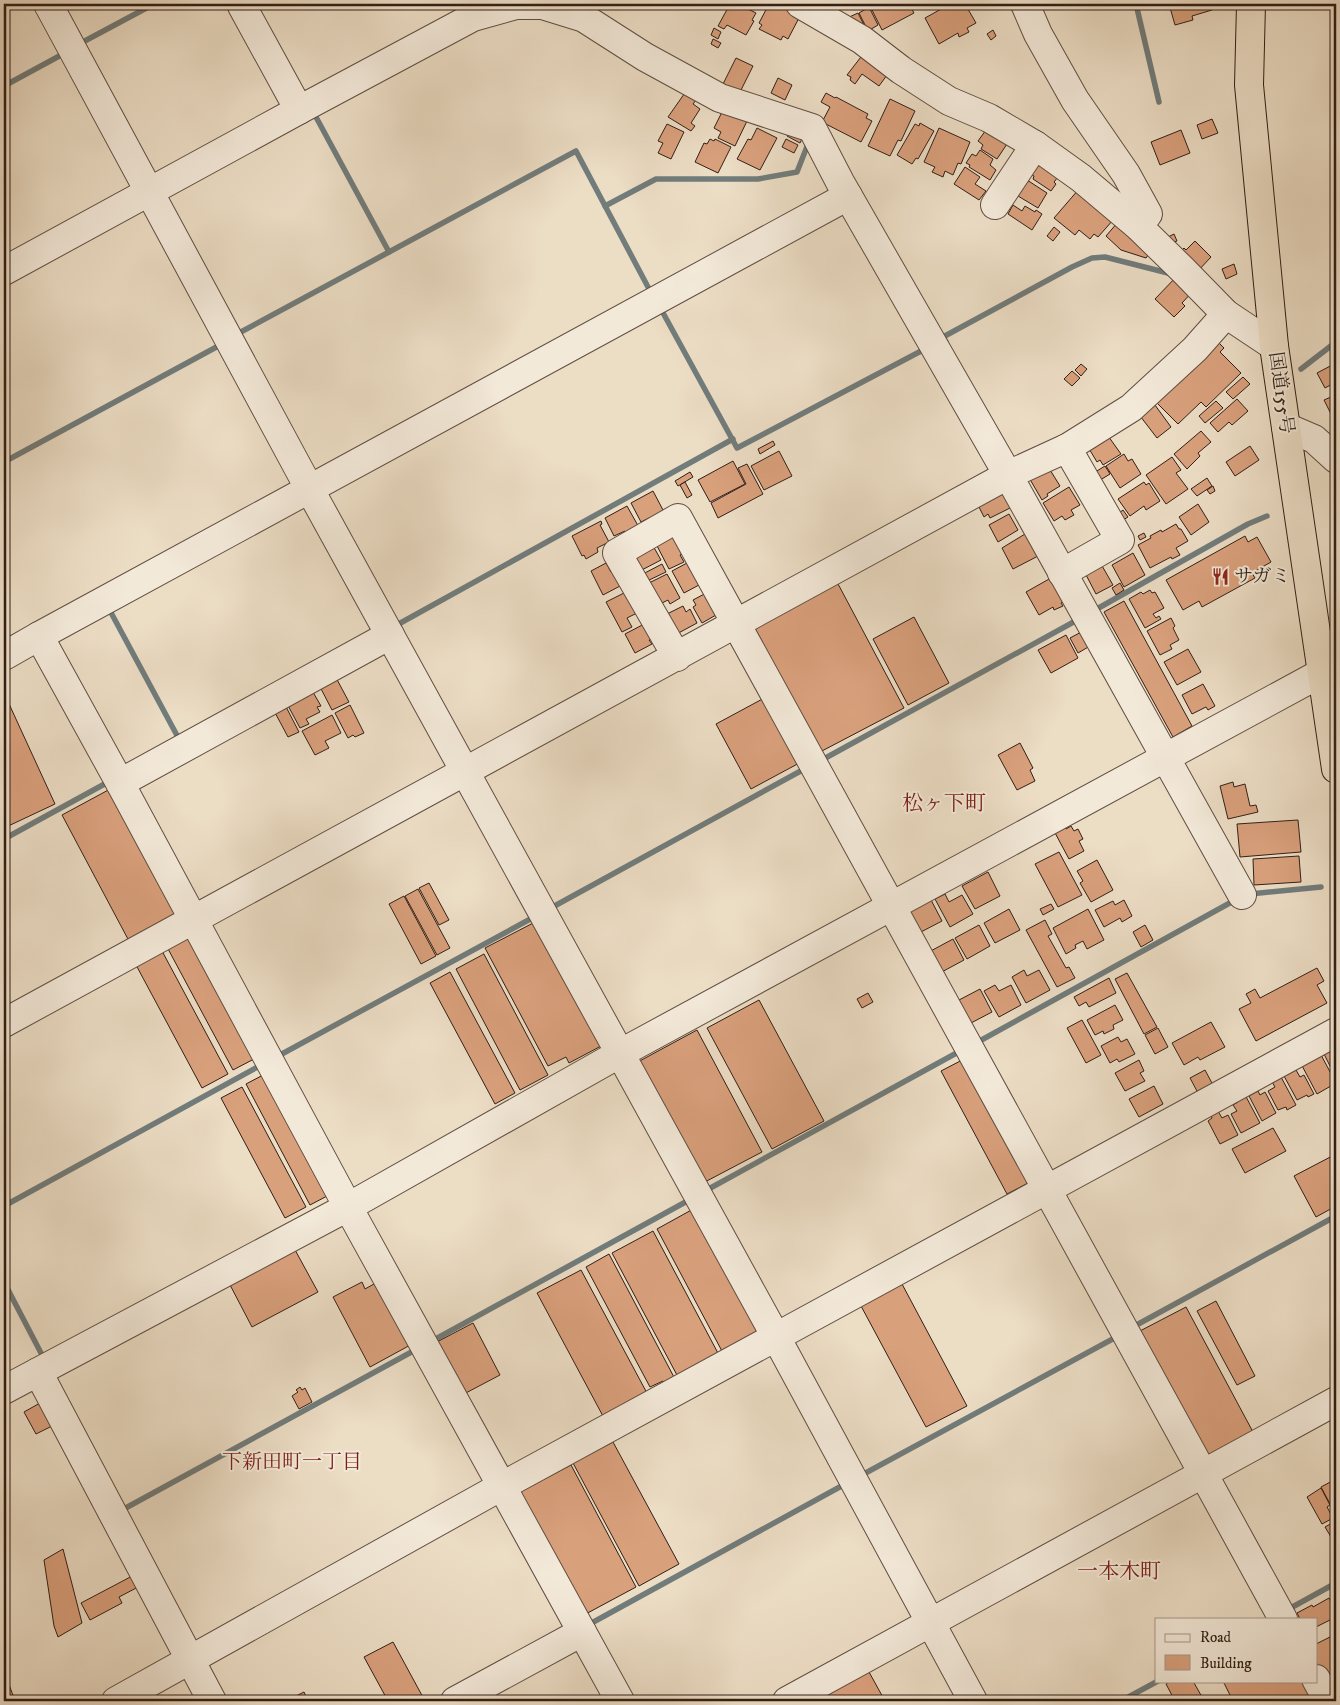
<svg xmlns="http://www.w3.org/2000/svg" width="1340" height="1705" font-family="'IM FELL DW Pica','Noto Serif JP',serif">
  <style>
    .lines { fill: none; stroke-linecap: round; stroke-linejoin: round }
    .stream { stroke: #717c7b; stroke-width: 5.5 }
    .building { fill: #d9a07c; stroke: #311f17 }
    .minor-casing { stroke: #604e42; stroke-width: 30 }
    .highway-casing { stroke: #311f17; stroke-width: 30 }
    .minor { stroke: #f3e9d9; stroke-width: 28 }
    .highway { stroke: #ecddc5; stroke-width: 28 }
    .labels { text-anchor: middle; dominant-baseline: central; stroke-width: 4; stroke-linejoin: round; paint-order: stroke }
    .street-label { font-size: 19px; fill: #311f17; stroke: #f3e9d9 }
    .poi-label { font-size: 19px; fill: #311f17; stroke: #f3e9d9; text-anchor: start }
    .neighbourhood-label { font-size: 20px; fill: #7a1f14; stroke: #f3e9d9 }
    .quarter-label { font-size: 21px; fill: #7a1f14; stroke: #f3e9d9 }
  </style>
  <rect width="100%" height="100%" fill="#ecddc5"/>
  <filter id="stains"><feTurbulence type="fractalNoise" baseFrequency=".004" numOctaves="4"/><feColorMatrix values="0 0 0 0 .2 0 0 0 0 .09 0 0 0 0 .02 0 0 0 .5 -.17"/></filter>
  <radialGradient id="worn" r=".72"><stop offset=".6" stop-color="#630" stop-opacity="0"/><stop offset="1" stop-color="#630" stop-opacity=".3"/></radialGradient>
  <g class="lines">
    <g class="stream">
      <path d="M1136,4l23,98"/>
      <path d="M81,43l73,-39"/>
      <path d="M4,86l59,-32"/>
      <path d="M316,117l73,135 187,-101 72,136"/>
      <path d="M605,206l51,-27h102l39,-7 11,-28"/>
      <path d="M662,311l75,137 186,-98"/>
      <path d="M239,333l150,-81"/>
      <path d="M946,342l-3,-5 129,-70 20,-9 13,-1 63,16"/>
      <path d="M1301,369l35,-27"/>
      <path d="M4,462l218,-118"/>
      <path d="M108,607l72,134"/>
      <path d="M1095,610l153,-86 19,-8"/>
      <path d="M395,626l338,-187"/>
      <path d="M820,761l259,-142"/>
      <path d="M4,839l106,-58"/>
      <path d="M1249,892l1,2 71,-7"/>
      <path d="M549,909l259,-142"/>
      <path d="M976,1043l261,-144"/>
      <path d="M280,1055l254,-138"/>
      <path d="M705,1191l257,-141"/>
      <path d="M4,1206l259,-142"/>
      <path d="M4,1282l37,71"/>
      <path d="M1131,1328l205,-112"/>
      <path d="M432,1341l259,-142"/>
      <path d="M860,1476l260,-141"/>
      <path d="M122,1510l295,-161"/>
      <path d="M1287,1610l49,-27"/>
      <path d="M588,1625l259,-142"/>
      <path d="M1121,1701l37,-20"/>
    </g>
  </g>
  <g class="building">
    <path d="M730,4h21l-3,5 8,4 -4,7 2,1 -8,14 -19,-10 -3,4 -6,-3z"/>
    <path d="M769,4h9l22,12 -12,23 -5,-3 -2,4 -22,-11 3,-4 -3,-2z"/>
    <path d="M861,4h22l-12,6 -2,-4 -6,3z"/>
    <path d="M884,4h25l5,9 -32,17 -10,-20z"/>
    <path d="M940,4h25l11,19 -9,5 2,4 -10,5 -1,-4 -19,11 -14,-26 18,-10z"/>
    <path d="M1169,4h41l2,6 -20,6 1,4 -18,5z"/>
    <path d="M869,7l9,18 -10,6 -9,-18z"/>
    <path d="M858,13l9,18 -22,-12z"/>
    <path d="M714,28l7,4 -3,7 -7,-4z"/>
    <path d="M993,30l3,6 -5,4 -4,-6z"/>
    <path d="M713,39l8,4 -3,5 -7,-4z"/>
    <path d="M864,53l26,18 -11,15 -17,-12 -7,10 -5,-4 1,-3 -4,-2z"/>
    <path d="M736,58l17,8 -14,28 -17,-8z"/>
    <path d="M778,78l14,7 -7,15 -14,-7z"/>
    <path d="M689,87l11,8 -7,9 7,5 -9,14 4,3 -4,5 -23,-14z"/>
    <path d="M826,93l9,5 1,-1 32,17 -2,4 6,3 -11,21 -39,-20 8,-15 -9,-5z"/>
    <path d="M890,99l25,12 -14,30 -3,-1 -8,16 -22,-10z"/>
    <path d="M723,110l24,11 -12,25 -17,-8 3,-6 -7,-4z"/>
    <path d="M1212,119l6,14 -16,6 -5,-14z"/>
    <path d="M920,123l14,8 -16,28 -2,-1 -4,6 -15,-9 18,-31 4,2z"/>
    <path d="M667,124l17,8 -13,27 -13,-6 5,-10 -5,-2z"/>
    <path d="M757,128l20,10 -17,32 -23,-11 11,-20 3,1z"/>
    <path d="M791,128l13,7 -4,8 -13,-7z"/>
    <path d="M939,128l31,14 -9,22 -3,-1 -5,12 -8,-4 -2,6 -11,-5 3,-5 -11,-5z"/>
    <path d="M986,130l21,14 -10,15 -16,-10 2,-4 -5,-4z"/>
    <path d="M1181,130l9,23 -30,12 -9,-23z"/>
    <path d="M710,139l4,2 1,-2 16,8 -13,26 -23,-11 9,-19 3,1z"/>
    <path d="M786,139l12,6 -4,8 -12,-6z"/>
    <path d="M980,150l13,9 -3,6 6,5 -6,10 -21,-13 1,-2 -4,-2 6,-9 4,2z"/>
    <path d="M1035,163l23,14 -4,5 2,2 -5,7 -18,-12 1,-3 -5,-3z"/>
    <path d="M965,167l15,10 -5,7 11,7 -7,9 -25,-16z"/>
    <path d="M1024,178l23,15 -9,15 -20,-12 5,-8 -3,-3z"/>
    <path d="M1079,189l35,30 -16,18 -4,-3 -4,5 -11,-9 -4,5 -21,-17z"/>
    <path d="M1013,205l9,6 3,-5 10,6 1,-2 6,4 -10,16 -24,-16z"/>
    <path d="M1118,222l33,29 -5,7 -25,-8 -15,-14z"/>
    <path d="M1054,227l6,5 -7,9 -6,-5z"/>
    <path d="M1174,234l3,7 -9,3 -2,-6z"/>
    <path d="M1195,241l16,16 -14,15 -19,-18 6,-6 2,2z"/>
    <path d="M1234,264l3,10 -11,5 -4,-10z"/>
    <path d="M1178,275l16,15 -12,13 3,3 -11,11 -19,-18z"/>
    <path d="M1214,338l10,10 -4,4 21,21 -35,34 -5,-5 -23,22 -25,-25z"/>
    <path d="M1336,363v19l-11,6 -8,-15z"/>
    <path d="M1081,364l6,5 -6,7 -6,-6z"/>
    <path d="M1072,371l8,7 -8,8 -8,-7z"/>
    <path d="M1243,377l7,7 -17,15 -7,-7z"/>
    <path d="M1331,397l1,3 4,-2v26l-12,-24z"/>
    <path d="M1237,399l11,12 -16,14 -3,-3 -11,10 -8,-9z"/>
    <path d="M1152,401l19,26 -14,11 -20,-26z"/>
    <path d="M1216,401l7,7 -18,15 -6,-7z"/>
    <path d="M1201,431l10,11 -13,11 2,3 -13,13 -13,-15z"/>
    <path d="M1106,433l15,21 -18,11 -3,-5 -3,2 -9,-15z"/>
    <path d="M773,441l2,4 -15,9 -2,-5z"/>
    <path d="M1250,446l9,14 -24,16 -9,-14z"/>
    <path d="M779,451l13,25 -28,14 -13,-24z"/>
    <path d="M1124,454l4,7 4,-2 9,15 -21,14 -14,-22z"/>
    <path d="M1172,457l9,13 -5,3 12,16 -22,15 -20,-29z"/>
    <path d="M733,461l12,23 -35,18 -12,-22z"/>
    <path d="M747,464l16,30 -45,24 -7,-15 35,-19 -8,-16z"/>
    <path d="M1047,465l13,21 -13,8 1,2 -6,4 -14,-24z"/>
    <path d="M1105,466l5,8 -13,8 -5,-8z"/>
    <path d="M690,472l3,5 -15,9 -3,-5z"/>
    <path d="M1207,478l5,8 -15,10 -6,-7z"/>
    <path d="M685,482l7,13 -5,3 -7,-13z"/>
    <path d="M1144,482l2,3 3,-2 11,18 -14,9 -2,-4 -14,10 -12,-17z"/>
    <path d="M1213,486l2,5 -5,3 -3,-4z"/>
    <path d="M1069,487l11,18 -9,5 3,5 -9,5 -3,-4 -8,5 -11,-18z"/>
    <path d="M1009,489l9,15 -28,14 -2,-4 -4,3 -6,-12z"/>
    <path d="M653,491l10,19 -2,2 2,3 -12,7 -2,-4 -8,4 -10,-19z"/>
    <path d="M1198,504l11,18 -18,13 -12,-18z"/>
    <path d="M627,506l14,25 -13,7 -3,-7 -11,5 -9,-18z"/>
    <path d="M1123,510l5,7 -5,3 -4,-7z"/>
    <path d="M1009,514l9,16 -20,12 -9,-17z"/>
    <path d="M601,521l1,3 -2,1 9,17 -12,6 1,4 -12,7 -2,-4 -2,1 -10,-20z"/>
    <path d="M1176,524l3,5h2l7,12 -12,7 4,7 -8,4 -1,-2 -21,11 -12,-23 13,-7 -1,-2 11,-6 1,2z"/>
    <path d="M678,533l10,18 -8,4 4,7 -15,7 -14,-27z"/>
    <path d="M1144,533l2,4 -6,3 -2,-4z"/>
    <path d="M1025,534l5,9 3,-2 7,14 -27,14 -11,-21z"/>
    <path d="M1245,536l3,6 9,-5 14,25 -19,11 3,5 -53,29 -3,-6 -16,9 -17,-30z"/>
    <path d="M652,544l9,16 -25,13 -6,-13z"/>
    <path d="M1133,553l12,22 -21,12 -12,-22z"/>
    <path d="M606,563l5,9 4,-2 7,15 -19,10 -12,-24z"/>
    <path d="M687,563l4,8 6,-3 6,11 -6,4 2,2 -15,8 -12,-22z"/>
    <path d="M662,564l4,8 -21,10 -4,-7z"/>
    <path d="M1101,564l12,21 -17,9 -11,-21z"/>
    <path d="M667,574l13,24 -10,6 -2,-4 -8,4 -15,-19z"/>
    <path d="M1058,574l12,24 -9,5 2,3 -9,4 -1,-3 -14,8 -13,-23z"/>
    <path d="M837,582l67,126 -84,44 -67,-125z"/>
    <path d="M1120,583l4,7 -8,5 -4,-7z"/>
    <path d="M1150,590l2,3 3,-1 9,16 -11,6 3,4 3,-2 2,3 -16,9 -16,-29 12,-7 2,2z"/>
    <path d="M628,591l11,21 -12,6 5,9 -10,5 -16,-30z"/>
    <path d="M710,591l6,24 -14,8 -9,-16 3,-2 -3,-5z"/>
    <path d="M1124,601l68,125 -19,11 -69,-125z"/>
    <path d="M683,606l3,6 4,-3 7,14 -24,13 -8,-21z"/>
    <path d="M914,617l35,66 -41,22 -35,-66z"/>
    <path d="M1171,618l4,8 -2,2 6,12 -9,5 2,4 -12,6 -13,-24z"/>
    <path d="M648,622l8,15 -7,3 3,4 -17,9 -10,-19z"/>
    <path d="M1087,629l8,14 -17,10 -8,-15z"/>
    <path d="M1066,635l12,23 -27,15 -13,-23z"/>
    <path d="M1188,649l13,23 -24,13 -13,-23z"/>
    <path d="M334,674l15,28 -17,8 -14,-27z"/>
    <path d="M1203,684l12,22 -7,4 -2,-3 -14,7 -10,-19z"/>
    <path d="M310,687l11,19 -4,1 3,5 -14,7 3,5 -9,4 -15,-28z"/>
    <path d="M4,693l51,111 -51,24z"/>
    <path d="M768,696l35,65 -52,28 -35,-65z"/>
    <path d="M283,701l16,31 -11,5 -16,-30z"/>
    <path d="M350,705l14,28 -9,4 -2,-2 -5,3 -13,-25z"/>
    <path d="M332,715l9,18 -16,8 4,7 -14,7 -13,-24z"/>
    <path d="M1020,743l13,25 -3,2 5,11 -18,9 -19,-35z"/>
    <path d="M1233,782l1,5 11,-3 5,22 6,-1 2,7 -30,7 -8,-33z"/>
    <path d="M112,788l67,127 -50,26 -67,-126z"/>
    <path d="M1298,820l3,32 -61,5 -3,-33z"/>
    <path d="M1064,826l2,3 5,-3 3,5 4,-2 5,10 -4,2 5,10 -15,8 -15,-28z"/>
    <path d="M1059,852l23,43 -24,12 -23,-43z"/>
    <path d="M1299,856l2,26 -47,3 -1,-26z"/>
    <path d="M1097,860l16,30 -22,12 -11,-19 3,-2 -6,-10z"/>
    <path d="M988,872l12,24 -25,13 -13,-23z"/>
    <path d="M429,883l20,37 -10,5 -20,-37z"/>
    <path d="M418,889l32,59 -13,7 -32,-59z"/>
    <path d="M945,894l4,8 13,-7 11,19 -23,13 -15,-28z"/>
    <path d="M404,896l32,60 -15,8 -32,-60z"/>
    <path d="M931,900l11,21 -23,12 -11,-21z"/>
    <path d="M1124,900l8,16 -10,6 -2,-4 -16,9 -9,-17 18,-9 2,4z"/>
    <path d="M1051,904l3,5 -11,6 -3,-6z"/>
    <path d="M1009,909l11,21 -25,13 -11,-20z"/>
    <path d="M1088,909l16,31 -17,9 -4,-8 -8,4 1,3 -10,6 -13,-26z"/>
    <path d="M1045,920l7,14 -4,2 18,32 3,-1 6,11 -18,9 -31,-57z"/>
    <path d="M537,921l66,124 -34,18 -3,-6 -18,9 -63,-118z"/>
    <path d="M979,925l11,21 -23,13 -12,-21z"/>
    <path d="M1145,925l8,15 -12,7 -8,-15z"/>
    <path d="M189,936l65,123 -21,11 -66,-123z"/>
    <path d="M953,939l11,21 -26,14 -11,-21z"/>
    <path d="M162,951l66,123 -26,14 -66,-123z"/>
    <path d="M484,954l64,121 -28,15 -64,-121z"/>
    <path d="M1317,968l7,13 -7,4 10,18 -71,38 -17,-32 12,-6 -5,-9 9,-5 5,9z"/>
    <path d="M1024,970l3,6 12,-6 11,20 -24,13 -14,-26z"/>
    <path d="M450,972l65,121 -20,11 -65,-121z"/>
    <path d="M1127,973l30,54 -13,7 -29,-55z"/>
    <path d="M1109,978l7,15 -27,14 -3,-5 -7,4 -5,-9z"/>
    <path d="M995,985l4,6 12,-6 10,20 -22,12 -15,-26z"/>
    <path d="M980,989l12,23 -21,11 -12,-23z"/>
    <path d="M868,993l5,9 -11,6 -5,-9z"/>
    <path d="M759,1000l65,121 -52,28 -65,-121z"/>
    <path d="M1115,1005l8,15 -10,5 1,4 -10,5 -1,-3 -8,4 -8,-15z"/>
    <path d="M1082,1020l19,35 -15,8 -19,-35z"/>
    <path d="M1211,1022l14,25 -25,13 -2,-3 -14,8 -12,-22z"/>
    <path d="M1158,1028l10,19 -13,7 -10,-19z"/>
    <path d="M697,1030l65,122 -61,32 -65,-121z"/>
    <path d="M1118,1037l3,5 6,-3 8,15 -16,8 -2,-3 -7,4 -9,-17z"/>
    <path d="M1336,1045v33l-14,-28z"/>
    <path d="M1320,1053l16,30 -19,11 -17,-32 8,-4 2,4 4,-2 -2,-3z"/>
    <path d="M966,1058l66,123 -25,13 -66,-123z"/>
    <path d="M1139,1060l5,11 -4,2 5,8 -20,10 -10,-18z"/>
    <path d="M1205,1070l8,15 -15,8 -8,-15z"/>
    <path d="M1296,1070l4,7 4,-2 10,19 -6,3 -1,-2 -10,5 -13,-24z"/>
    <path d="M265,1074l64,121 -19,10 -64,-121z"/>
    <path d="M1281,1077l15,28 -9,5 -1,-3 -8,3 -10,-19 7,-4 -3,-5z"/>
    <path d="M1154,1086l9,18 -24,13 -10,-18z"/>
    <path d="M242,1087l64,120 -21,11 -64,-120z"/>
    <path d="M1258,1091l2,4 5,-3 11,21 -14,8 -13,-25z"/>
    <path d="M1244,1093l16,30 -19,10 -10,-19 6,-3 -4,-6 5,-3 -3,-4z"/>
    <path d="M1218,1111l4,7 6,-3 10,20 -18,9 -12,-23 4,-3 -1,-3z"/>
    <path d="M1273,1128l13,23 -41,22 -13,-24z"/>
    <path d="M1336,1154v37h-1l1,3v12l-20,11 -22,-41z"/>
    <path d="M695,1208l67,125 -39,20 -66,-124z"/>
    <path d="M653,1231l66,124 -41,22 -66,-124z"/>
    <path d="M294,1248l24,44 -66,35 -23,-44z"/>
    <path d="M609,1254l66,125 -10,6 -2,-4 -13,6 -64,-120z"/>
    <path d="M581,1270l67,125 -44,23 -67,-125z"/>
    <path d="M381,1280l33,63 -44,24 -37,-70 29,-15 3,7z"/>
    <path d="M902,1284l65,122 -41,21 -65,-121z"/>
    <path d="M1216,1301l39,75 -18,9 -40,-74z"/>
    <path d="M1186,1307l67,125 -48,26 -67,-126z"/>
    <path d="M473,1323l27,52 -38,20 -27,-52z"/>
    <path d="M300,1387l2,3 3,-2 7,14 -13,7 -7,-13 6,-4 -2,-2z"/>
    <path d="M40,1403l12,23 -16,8 -12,-22z"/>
    <path d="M613,1442l66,122 -40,22 -66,-123z"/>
    <path d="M571,1465l65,122 -54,29 -66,-122z"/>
    <path d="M1336,1479v36l-15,-28z"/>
    <path d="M1321,1488l9,17 -3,2 6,11 -11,6 -15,-27z"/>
    <path d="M1336,1521v20l-2,1 -9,-15z"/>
    <path d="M63,1549l19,74 -24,14 -4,-11 -10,-66z"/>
    <path d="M136,1574l6,11 -23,12 3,6 -32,17 -9,-17z"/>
    <path d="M1336,1589v11l-4,-9z"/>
    <path d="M1329,1598l7,14 -4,3 2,3 -18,9v-8h-16l-3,-6 15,-8 1,2z"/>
    <path d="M1336,1634v66l-20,-38v-18z"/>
    <path d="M393,1642l32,59h-37l-24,-44z"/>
    <path d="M869,1672l16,29h-70z"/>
    <path d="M4,1674h1l9,24 -10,3z"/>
    <path d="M1171,1681h22l9,16 -8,4h-19l-9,-17z"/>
    <path d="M1223,1681h83l10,20h-83z"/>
    <path d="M304,1692l4,9h-22z"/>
    <path d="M1207,1696l2,4 -10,1 -1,-1z"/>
  </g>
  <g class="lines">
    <defs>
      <g id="minor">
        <path d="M48,4l261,484 467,849 197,364"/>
        <path d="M800,4l62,36 39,30 48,31 40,17 46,27 46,33 57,48 45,44 43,44 48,32"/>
        <path d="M1025,4l13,30 37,66 51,74 22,40 -10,12"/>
        <path d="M242,6l57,104 174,-93 43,-12h26l42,13 61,39 75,41 92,30 28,54 168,293 234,420"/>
        <path d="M995,205l40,-60"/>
        <path d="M4,271l295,-161"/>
        <path d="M1286,427l28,12 22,20"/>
        <path d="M1062,573l58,-33 -53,-92"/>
        <path d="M39,636l809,-440"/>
        <path d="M4,656l35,-20 81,147 228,424 272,494"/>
        <path d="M677,657l-60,-104 61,-35 605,1101"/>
        <path d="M120,783l270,-148"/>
        <path d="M4,1023l1004,-548 59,-27 64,-40 64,-59 31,-35"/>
        <path d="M38,1372l174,329"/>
        <path d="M4,1390l344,-183 271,-153 717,-389"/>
        <path d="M1316,1679l12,22"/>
        <path d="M116,1701l386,-215 834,-454"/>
        <path d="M455,1701l127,-69"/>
        <path d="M787,1701l549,-300"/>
      </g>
      <path id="highway" d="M1251,4l-2,81 25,261 62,423"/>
    </defs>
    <use href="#minor" class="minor-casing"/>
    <use href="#highway" class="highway-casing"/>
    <use href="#minor" class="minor"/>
    <use href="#highway" class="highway"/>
  </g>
  <defs>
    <symbol id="restaurant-bare" viewBox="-9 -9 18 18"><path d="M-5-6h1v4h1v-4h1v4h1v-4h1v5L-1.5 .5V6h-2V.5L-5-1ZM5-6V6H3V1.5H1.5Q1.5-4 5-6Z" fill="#8f2418" stroke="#f3e9d9" stroke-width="2.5" paint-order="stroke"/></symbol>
  </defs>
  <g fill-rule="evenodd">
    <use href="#restaurant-bare" x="1208" y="564" width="25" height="25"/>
  </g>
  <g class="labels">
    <g class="street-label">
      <text transform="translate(1281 393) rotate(82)">国道155号</text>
    </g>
    <g class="poi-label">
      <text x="1234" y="576">サガミ</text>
    </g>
    <g class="neighbourhood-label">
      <text x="292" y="1462">下新田町一丁目</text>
    </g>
    <g class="quarter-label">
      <text x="944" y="804">松ヶ下町</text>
      <text x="1119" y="1572">一本木町</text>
    </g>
  </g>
  <rect width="1340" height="1705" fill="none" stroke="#ecddc5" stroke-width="20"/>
  <rect x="5" y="5" width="1330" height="1695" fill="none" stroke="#311f17" stroke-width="2.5"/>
  <rect x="10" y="10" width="1320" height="1685" fill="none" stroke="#311f17"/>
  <rect x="1155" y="1618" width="162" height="65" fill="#f3e9d9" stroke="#a5988b"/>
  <rect x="1165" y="1634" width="25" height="8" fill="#f3e9d9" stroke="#a5988b"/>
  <text x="1200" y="1642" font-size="15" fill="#311f17">Road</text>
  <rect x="1165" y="1655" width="25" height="15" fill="#d9a07c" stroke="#a5988b"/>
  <text x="1200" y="1668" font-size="15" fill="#311f17">Building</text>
  <rect width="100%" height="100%" filter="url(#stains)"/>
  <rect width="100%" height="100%" fill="url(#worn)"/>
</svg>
